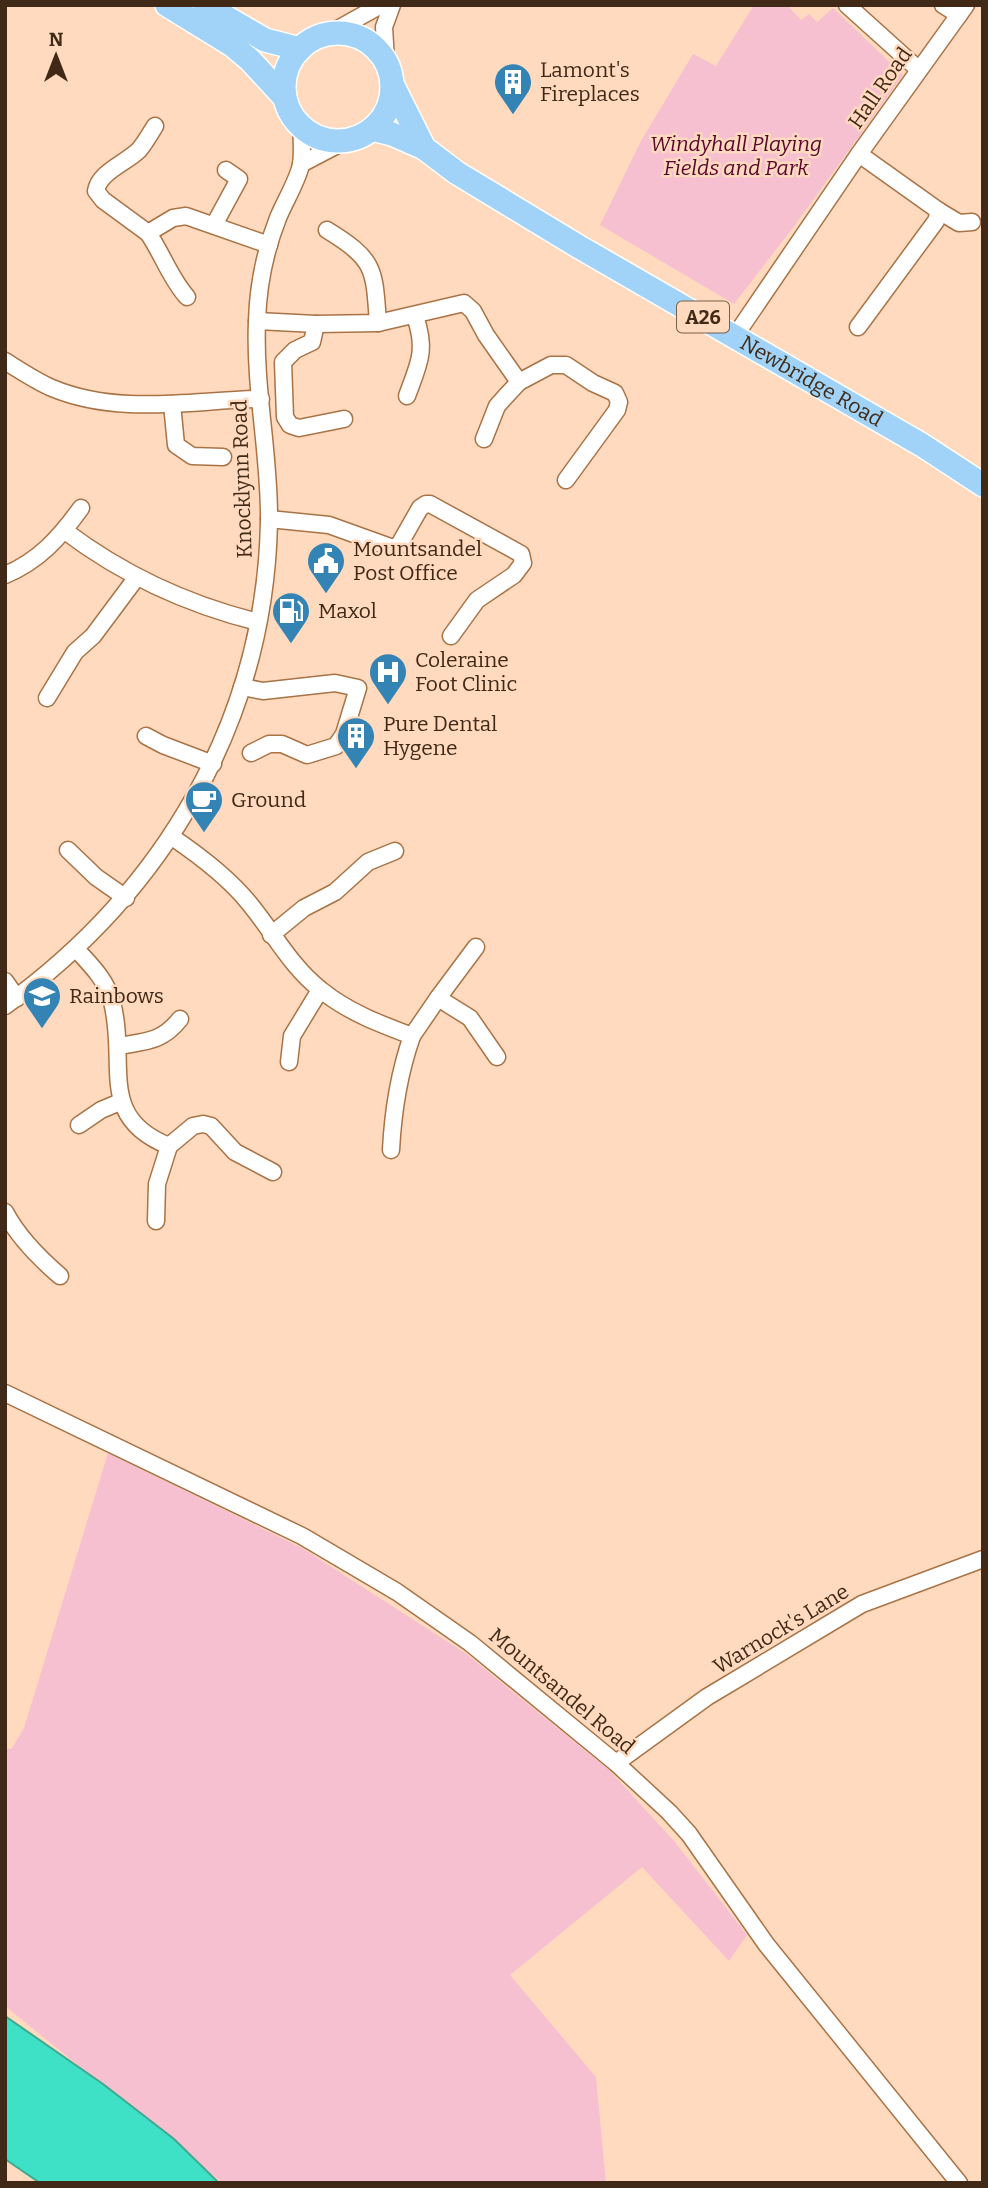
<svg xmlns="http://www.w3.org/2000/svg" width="988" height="2188" font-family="Bitter,serif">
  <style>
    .green { fill: #f6c0d0 }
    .water { fill: #3ee0c6; stroke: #3fa991; stroke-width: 2 }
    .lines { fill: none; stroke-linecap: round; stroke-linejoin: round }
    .minor-casing { stroke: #a97346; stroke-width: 19 }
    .highway-casing { stroke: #fff; stroke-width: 26 }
    .minor { stroke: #fff; stroke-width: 16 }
    .highway { stroke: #a0d3f7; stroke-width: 23 }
    .labels { text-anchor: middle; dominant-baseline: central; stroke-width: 5; stroke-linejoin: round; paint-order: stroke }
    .shield { fill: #ffdabe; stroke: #795e48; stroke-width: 2 }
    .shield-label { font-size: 19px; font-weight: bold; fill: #402916 }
    .poi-label { font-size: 21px; fill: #402916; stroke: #ffdabe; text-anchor: start }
    .street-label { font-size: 21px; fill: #402916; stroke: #ffdabe }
    .park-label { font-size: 21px; font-style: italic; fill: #5a042e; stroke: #ffdabe }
  </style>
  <rect width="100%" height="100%" fill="#ffdabe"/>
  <g class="green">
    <path d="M754,5h33l14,15 8,-6 8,8 16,-14 70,67 -108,150 -61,79 -134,-79 41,-84 52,-87 23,12z"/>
    <path d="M108,1453l194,95 163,105 143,116 67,73 72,93 -18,26 -87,-94 -132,108 86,102 10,106h-383l-218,-177v-256l7,-2 12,-20z"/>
  </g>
  <path class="water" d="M5,2016l98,68 71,55 45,44h-179l-35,-24z"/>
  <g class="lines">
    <defs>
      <g id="minor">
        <path d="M847,5l71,64"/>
        <path d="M943,5l16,10"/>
        <path d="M327,35l54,-30"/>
        <path d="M386,61l-2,-34 8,-22"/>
        <path d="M155,126c-5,8 -10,17 -16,24 -13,13 -40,22 -43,41l7,9 45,33 25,-15 13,-2 83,29"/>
        <path d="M301,164l44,-23"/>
        <path d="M939,211l20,12 13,-1"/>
        <path d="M214,225l25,-46 -13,-9"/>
        <path d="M327,230c49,30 47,39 51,93"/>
        <path d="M148,233c14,20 22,45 39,64"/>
        <path d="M257,321l59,3 62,-1 86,-20 9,8 13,24 33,47"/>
        <path d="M316,324l-4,18 -17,8 -12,12 2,55 5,8 9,3 45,-9"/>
        <path d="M858,327l78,-106 3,-10 -80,-57"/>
        <path d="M735,336l124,-182 107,-149"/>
        <path d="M5,361c16,10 31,20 47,27 67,28 140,12 209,11"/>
        <path d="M407,396c12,-33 20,-45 8,-80"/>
        <path d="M172,404l4,41 16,11 31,1"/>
        <path d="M484,439l13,-33 8,-9 14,-15 32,-17h15l27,18 22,10 4,9 -2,8 -51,70"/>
        <path d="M269,519l60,6 64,23 6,-3 21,-37 6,-4h4l91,50 2,9 -9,12 -37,25 -26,36"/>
        <path d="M65,531c57,43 124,74 193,91"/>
        <path d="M5,575c34,-14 55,-38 76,-67"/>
        <path d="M242,687l21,4 72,-8 23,5 -14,46 -8,12 -29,9 -25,-11h-13l-18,9"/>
        <path d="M47,698l28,-46 18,-16 44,-59"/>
        <path d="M146,736l17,9 50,19"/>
        <path d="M172,837c28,19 56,40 77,66 24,29 42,64 72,87 27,22 59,34 91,46 -13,37 -19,75 -21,114"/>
        <path d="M68,850l28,27 30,21"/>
        <path d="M271,935l33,-27 31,-16 33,-30 27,-11"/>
        <path d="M76,949c15,16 31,32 36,53 16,62 -16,115 57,144l-12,38 -1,37"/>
        <path d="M5,981l12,17"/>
        <path d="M438,998l32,20 27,39"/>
        <path d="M5,1006c159,-115 260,-285 264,-484 1,-67 -15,-134 -12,-201 1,-35 8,-70 21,-103 6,-15 21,-40 23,-54 2,-11 0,-25 1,-37"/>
        <path d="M412,1036l26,-38 38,-51"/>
        <path d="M119,1046c27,-5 43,-4 61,-27"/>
        <path d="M289,1062l3,-26 28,-46"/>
        <path d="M79,1125l22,-15 19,-8"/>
        <path d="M169,1146l24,-20 10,-2 8,2 24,26 38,20"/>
        <path d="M5,1212c13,25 34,46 55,64"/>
        <path d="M5,1393l297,143 95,56 73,51 146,120 53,49 20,22 77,110 193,239"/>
        <path d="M616,1763l91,-66 155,-93 121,-45"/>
      </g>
      <g id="highway">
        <path d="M167,5l65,40 18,15 35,38"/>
        <path d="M205,5l60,35 35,9"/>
        <circle cx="338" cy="87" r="54"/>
        <path d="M392,84l32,64"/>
        <path id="s1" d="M372,129l20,5 32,14 33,25 124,75 341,197 61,40"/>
      </g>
    </defs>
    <use href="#minor" class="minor-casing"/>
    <use href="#highway" class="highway-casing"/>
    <use href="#minor" class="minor"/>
    <use href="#highway" class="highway"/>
  </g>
  <defs>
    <symbol id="building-pin" viewBox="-11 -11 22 30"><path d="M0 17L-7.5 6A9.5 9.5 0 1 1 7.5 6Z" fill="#3384b5" stroke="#ffdabe"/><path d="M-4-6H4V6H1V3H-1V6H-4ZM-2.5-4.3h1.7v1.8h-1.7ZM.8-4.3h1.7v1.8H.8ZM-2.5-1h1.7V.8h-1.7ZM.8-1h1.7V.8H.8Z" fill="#fff"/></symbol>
    <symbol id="civic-pin" viewBox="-11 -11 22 30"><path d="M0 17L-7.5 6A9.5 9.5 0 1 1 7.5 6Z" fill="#3384b5" stroke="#ffdabe"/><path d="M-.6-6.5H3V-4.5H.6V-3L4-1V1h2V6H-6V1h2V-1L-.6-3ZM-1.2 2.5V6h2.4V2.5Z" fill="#fff"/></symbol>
    <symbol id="fuel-pin" viewBox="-11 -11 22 30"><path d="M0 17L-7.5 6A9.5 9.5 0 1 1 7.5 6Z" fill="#3384b5" stroke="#ffdabe"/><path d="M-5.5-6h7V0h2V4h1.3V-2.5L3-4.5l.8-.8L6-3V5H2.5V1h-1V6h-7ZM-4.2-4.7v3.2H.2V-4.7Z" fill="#fff"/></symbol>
    <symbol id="hospital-pin" viewBox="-11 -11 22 30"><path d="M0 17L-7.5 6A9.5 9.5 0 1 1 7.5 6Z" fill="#3384b5" stroke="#ffdabe"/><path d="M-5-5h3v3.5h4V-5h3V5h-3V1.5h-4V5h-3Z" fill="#fff"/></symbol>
    <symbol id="cafe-pin" viewBox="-11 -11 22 30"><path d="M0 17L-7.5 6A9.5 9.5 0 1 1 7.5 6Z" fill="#3384b5" stroke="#ffdabe"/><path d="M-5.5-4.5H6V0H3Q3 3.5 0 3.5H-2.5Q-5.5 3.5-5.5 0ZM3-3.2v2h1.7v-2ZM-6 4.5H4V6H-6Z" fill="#fff"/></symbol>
    <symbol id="school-pin" viewBox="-11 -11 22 30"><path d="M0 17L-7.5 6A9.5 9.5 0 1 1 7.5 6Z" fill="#3384b5" stroke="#ffdabe"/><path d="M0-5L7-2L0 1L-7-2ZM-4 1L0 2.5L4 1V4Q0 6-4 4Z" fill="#fff"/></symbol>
  </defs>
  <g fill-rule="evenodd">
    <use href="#building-pin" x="491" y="60" width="44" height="60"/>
    <use href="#civic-pin" x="304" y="539" width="44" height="60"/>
    <use href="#fuel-pin" x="269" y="589" width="44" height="60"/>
    <use href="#hospital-pin" x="366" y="650" width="44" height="60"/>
    <use href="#building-pin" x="334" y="714" width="44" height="60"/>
    <use href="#cafe-pin" x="182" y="778" width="44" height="60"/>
    <use href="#school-pin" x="20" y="974" width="44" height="60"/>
  </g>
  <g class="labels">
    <rect class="shield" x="677" y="301.5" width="52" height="31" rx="5"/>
    <g class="shield-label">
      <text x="703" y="317">A26</text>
    </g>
    <g class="poi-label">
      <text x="540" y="70">Lamont's<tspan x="540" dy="24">Fireplaces</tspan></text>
      <text x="353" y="549">Mountsandel<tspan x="353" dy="24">Post Office</tspan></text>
      <text x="318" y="611">Maxol</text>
      <text x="415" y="660">Coleraine<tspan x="415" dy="24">Foot Clinic</tspan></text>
      <text x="383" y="724">Pure Dental<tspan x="383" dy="24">Hygene</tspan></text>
      <text x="231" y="800">Ground</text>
      <text x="69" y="996">Rainbows</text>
    </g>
    <g class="street-label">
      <text transform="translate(880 88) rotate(-55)">Hall Road</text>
      <text stroke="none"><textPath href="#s1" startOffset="508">Newbridge Road</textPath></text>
      <text transform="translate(242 479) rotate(-92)">Knocklynn Road</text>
      <text transform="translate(781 1629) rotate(-31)">Warnock's Lane</text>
      <text transform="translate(562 1691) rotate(40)">Mountsandel Road</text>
    </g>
    <g class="park-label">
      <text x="736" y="144">Windyhall Playing<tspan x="736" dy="24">Fields and Park</tspan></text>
    </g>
  </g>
  <rect width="988" height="2188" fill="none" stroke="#402916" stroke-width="14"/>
  <g transform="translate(56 56)" stroke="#ffdabe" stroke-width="5" paint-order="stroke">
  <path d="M0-5L12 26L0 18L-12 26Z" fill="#402916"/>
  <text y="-10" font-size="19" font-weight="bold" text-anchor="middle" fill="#402916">N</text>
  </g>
</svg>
